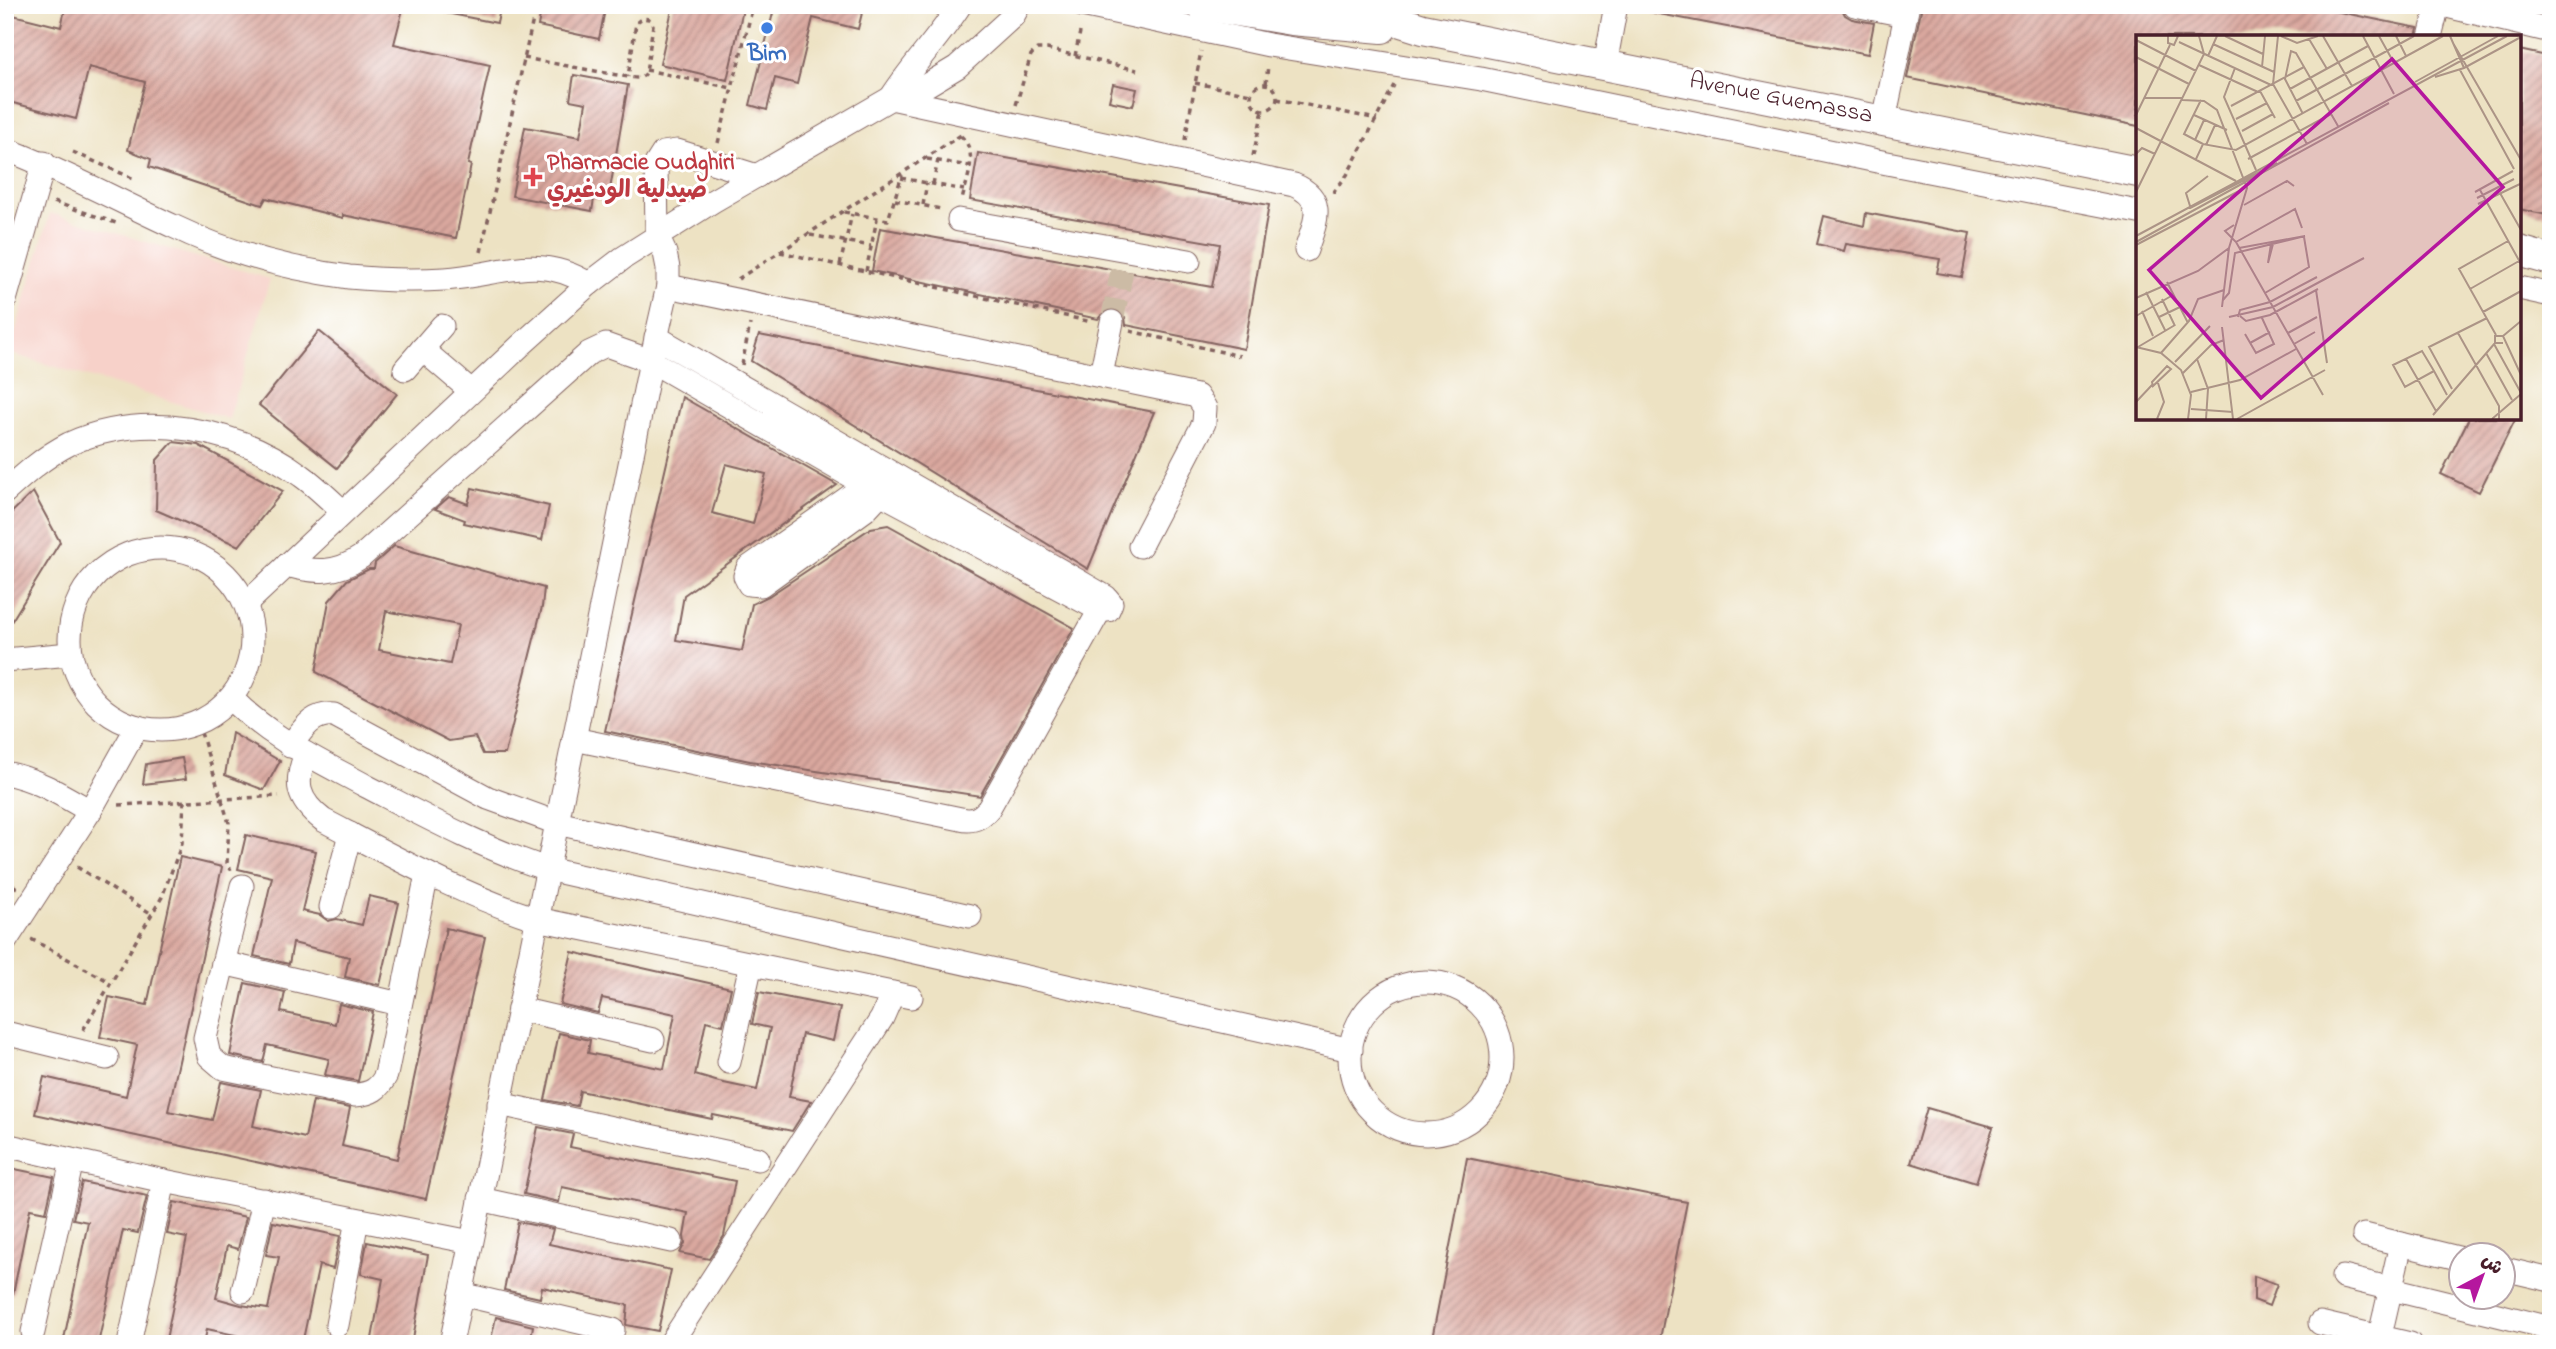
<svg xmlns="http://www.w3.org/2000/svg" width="2556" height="1349" font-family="'Indie Flower','Playpen Sans Arabic',sans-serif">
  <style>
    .built { fill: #f7d1c9 }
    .building { fill: url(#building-hatch); fill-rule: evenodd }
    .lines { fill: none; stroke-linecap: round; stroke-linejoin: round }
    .minor-tunnel { stroke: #ccbba5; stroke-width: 23; stroke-dasharray: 23 11; stroke-linecap: butt }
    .minor-casing { stroke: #836360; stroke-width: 25 }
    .major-casing { stroke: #836360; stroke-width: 32 }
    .path { stroke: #836360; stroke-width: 3.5; stroke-dasharray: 5 5; stroke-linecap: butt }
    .minor { stroke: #fff; stroke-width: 23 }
    .major { stroke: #fff; stroke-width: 30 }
    .shop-dot { fill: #3f7fe0; stroke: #fff; stroke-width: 2.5 }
    .health-dot { fill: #e0444e; stroke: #fff; stroke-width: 2.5 }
    .labels { text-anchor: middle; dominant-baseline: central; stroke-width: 6; stroke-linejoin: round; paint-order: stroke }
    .shop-label { font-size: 24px; font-weight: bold; fill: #366cbe; stroke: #fff }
    .street-label { font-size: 24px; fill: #4a1f2b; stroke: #fff }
    .health-label { font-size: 24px; font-weight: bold; fill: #be3a42; stroke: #fff; text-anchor: start }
    .inset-road { fill: none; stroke: #ac9486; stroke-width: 2 }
    .view { fill: #b5179e; fill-opacity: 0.15; stroke: #b5179e; stroke-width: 3.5 }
    .inset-edge { fill: none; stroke: #4a1f2b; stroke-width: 3.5 }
  </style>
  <defs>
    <pattern id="building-hatch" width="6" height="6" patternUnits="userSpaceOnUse" patternTransform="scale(1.75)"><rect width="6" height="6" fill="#daa89f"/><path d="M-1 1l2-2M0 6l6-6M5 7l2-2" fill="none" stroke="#b38882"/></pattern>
  </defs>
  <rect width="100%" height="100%" fill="#fff"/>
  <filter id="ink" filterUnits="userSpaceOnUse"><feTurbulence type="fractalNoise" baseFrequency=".0143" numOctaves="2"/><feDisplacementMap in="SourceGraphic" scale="14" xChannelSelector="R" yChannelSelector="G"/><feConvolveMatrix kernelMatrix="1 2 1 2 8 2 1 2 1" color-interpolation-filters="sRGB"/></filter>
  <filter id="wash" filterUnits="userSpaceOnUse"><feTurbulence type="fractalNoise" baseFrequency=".00686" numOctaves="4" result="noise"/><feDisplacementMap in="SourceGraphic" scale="28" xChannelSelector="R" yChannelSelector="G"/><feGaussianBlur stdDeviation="1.57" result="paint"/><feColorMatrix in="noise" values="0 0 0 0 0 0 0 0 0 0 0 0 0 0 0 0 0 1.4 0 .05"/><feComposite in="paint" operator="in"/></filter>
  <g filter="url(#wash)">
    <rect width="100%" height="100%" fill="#ede2c3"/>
    <path class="built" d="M50,213l220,66 -41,140 -220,-66z"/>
    <g id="blocks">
      <g class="building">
        <path d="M66,5h338l-10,39 96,21 -22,99 3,1 -15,73 -113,-23v3l-77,-20 -4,7 -113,-38 2,-8 -23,-9 17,-68 -56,-15 -13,52 -71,-18v-88l56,14z"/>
        <path d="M447,5h54l-4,18 -51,-10z"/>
        <path d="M542,5h64l-7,34 -61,-13z"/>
        <path d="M673,5h71l-17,75 -67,-16z"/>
        <path d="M775,5h89l-6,24 -45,-11 -16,66 -22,-6 -8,32 -17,-5z"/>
        <path d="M1655,5h179l7,2 4,8 7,4 22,4 -6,31 -214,-41z"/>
        <path d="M1922,5h383l113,23 -2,9h-278v89l-231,-48z"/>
        <path d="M2519,50l32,7v159l-32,-7z"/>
        <path d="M574,75l54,10 -20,116 -14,-2 -2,12 -80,-15 13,-69 55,10 6,-34 -16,-3z"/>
        <path d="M1113,84l24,5 -4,17 -24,-5z"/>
        <path d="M978,153l291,52 -25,144 -118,-24 -1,-8 -10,-8h-8l-9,10 -226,-48 8,-43 332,59 8,-43 -250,-44z"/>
        <path d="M1866,213l104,20 -8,44 -25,-4 3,-14 -94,-15 -2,7 -27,-7 7,-28 40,10z"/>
        <path d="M319,331l78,63 -60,74 -78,-63z"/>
        <path d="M759,335l395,77 -66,157 -337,-208z"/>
        <path d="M682,397l155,88 -153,110 -8,45 66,11 10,-47 17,-8 102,-68 17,-3 186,103 -94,168 -230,-35 -145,-30zM726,464l40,10 -13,50 -41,-11z"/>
        <path d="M2469,418h47l-37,74 -38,-18z"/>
        <path d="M173,442l25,3 85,46 -44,55 -83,-36 1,-50z"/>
        <path d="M472,488l77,18 -7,34 -78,-17 1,-3 -30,-11 14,-12 19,7z"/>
        <path d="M33,492l27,50 -55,90v-113z"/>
        <path d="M394,546l150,42 -2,19 -37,147h-22l-8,-17 -26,4 -133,-69 13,-71 18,-21 22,-11h5l1,-6zM386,611l72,14 -8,39 -71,-14z"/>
        <path d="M232,733l48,28 -16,29 -39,-15z"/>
        <path d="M182,758l4,21 -43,5 3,-20z"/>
        <path d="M246,835l70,16 -14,60 18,4 8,6 9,-2 25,6 7,-29 30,7 -19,82 -35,-8 4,-20 -56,-14 -4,21 -35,-8 18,-79 -34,-8z"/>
        <path d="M180,857l42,10 -54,244 44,9 9,-38 40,8 -8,36 52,12 8,-37 37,7 -8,38 55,13 49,-231 39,9 -59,262 -391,-85 9,-37 82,19 11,-51 -37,-8 9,-40 38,8z"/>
        <path d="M572,952l159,36 -8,37 -17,-4 -11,54 24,7 38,8 13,-62 -18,-4 7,-32 81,16 -7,33 -31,-7 -13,63 22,4 -19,30 -79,-16 -1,4 -132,-28 -3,15 -32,-6 14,-67 31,7 -2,13 76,16 11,-55 -73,-16 -4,15 -38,-9z"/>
        <path d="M245,983l40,9 -4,20 54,12 4,-20 34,8 -15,69 -33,-6 4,-16 -62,-14 -4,17 -33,-7z"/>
        <path d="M1927,1108l66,19 -17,56 -65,-20z"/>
        <path d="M538,1127l35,7 -3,13 165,34 -11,55 -15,23 -29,-6 5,-10 -1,-7 4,-23 -126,-26 -3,15 -35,-8z"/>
        <path d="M1467,1158l220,44 -28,142h-228z"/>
        <path d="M5,1167l49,10 -8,35 -16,-3 -17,85h-8z"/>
        <path d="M82,1182l65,14 -9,37 -15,-3 -25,114h-35l25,-122 -15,-3z"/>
        <path d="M174,1202l72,15 -8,32 -11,-3 -11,52 25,7 27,4 11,-52 -13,-2 7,-33 67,14 -7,33 -14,-4 -17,79h-35v-2l-60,-13 -3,15h-39l22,-106 -20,-4z"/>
        <path d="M518,1222l35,7 -4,15 122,26 -13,61 -32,-6 2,-20 -86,-18 -2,11 -36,-8z"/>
        <path d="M367,1242l61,13 -16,89h-41l12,-65 -22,-5z"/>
        <path d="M2254,1276l23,8 -8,22 -15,-6z"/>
        <path d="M496,1317l37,9 -3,18h-40z"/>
      </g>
    </g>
  </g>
  <g filter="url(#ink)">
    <use href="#blocks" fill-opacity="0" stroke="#836360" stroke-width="2"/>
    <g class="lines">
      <path class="minor-tunnel" d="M1112,322l10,-52"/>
      <defs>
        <g id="minor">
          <path d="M1082,5l187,40 212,34 396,82 261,51"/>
          <path d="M1855,5l50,10"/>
          <path d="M2443,5l108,26"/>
          <path d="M2430,37l8,-32"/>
          <path d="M1605,65l11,-60"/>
          <path d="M891,98l403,87c34,14 21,38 12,65"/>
          <path d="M891,98c21,-33 48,-60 69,-93"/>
          <path d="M1884,120l24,-115"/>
          <path d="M5,149c59,22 113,52 170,78 54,26 114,42 174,50 31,3 64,4 96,2 56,-4 92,-27 144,5"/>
          <path d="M959,220l230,41"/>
          <path d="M668,286l529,110 8,12 -1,15 -64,123"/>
          <path d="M2519,288l32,7"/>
          <path d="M5,300l39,-137"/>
          <path d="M422,349l49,42"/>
          <path d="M405,369l37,-43"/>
          <path d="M1101,375l11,-53"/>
          <path d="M868,471l-9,16 -7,8 -104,73 -3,8 4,8 12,1 104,-75 12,-13 9,-16"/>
          <path d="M5,492c20,-18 40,-36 64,-48 74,-34 169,-16 233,32 14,10 27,23 40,35"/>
          <circle cx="161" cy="639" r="91"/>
          <path d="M287,565c28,8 49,9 74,-8l228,-204 17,-8 45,16 229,132 220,117h8l3,-7 -5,-6 -450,-260"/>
          <path d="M246,604l274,-258 69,-62 34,-26 90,-57 178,-103 36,-13 30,-18 56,-51 6,-11"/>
          <path d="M5,660l65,-6"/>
          <path d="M231,698c39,40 87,62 135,88 60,31 117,62 181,83l804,181"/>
          <path d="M574,739l387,80c12,3 20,-1 28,-11l111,-198"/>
          <path d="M290,746c13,-16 21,-33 44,-31l154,83 69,25 413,93"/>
          <path d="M306,754c-12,29 -9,46 17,66 69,36 139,75 214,99l374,78"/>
          <path d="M5,773c32,6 57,22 85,38"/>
          <path d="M242,886l-37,152 4,18 14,12 132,27c16,-1 24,-6 31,-20l41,-201"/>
          <path d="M331,907l19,-73"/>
          <path d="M5,942l85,-131 47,-84"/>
          <path d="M223,963l177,41"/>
          <circle cx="1426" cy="1058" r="76"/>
          <path d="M519,1009l134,31"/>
          <path d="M5,1033l102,25"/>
          <path d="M729,1062l22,-98"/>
          <path d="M499,1104l259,55"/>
          <path d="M5,1145l159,36 307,61"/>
          <path d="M480,1199l191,42"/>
          <path d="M2364,1235l98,24"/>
          <path d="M2504,1269l47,11"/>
          <path d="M2343,1277l208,51"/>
          <path d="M243,1291l21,-91"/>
          <path d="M461,1294l152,36"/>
          <path d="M2320,1323l90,21"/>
          <path d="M337,1325l20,-105"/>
          <path d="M33,1332l39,-171"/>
          <path d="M129,1344l35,-163"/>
          <path d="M451,1344l200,-983 17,-75v-18l-3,-15 -8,-17 -1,-72 7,-11 14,-2 80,25"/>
          <path d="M670,1344l212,-326 11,-25"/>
          <path d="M2378,1344l23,-100"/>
        </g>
        <g id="major">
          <path d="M1201,5l90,15 91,8"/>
          <path d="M1348,5l75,24 715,143"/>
          <path d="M2519,251l32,9"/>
        </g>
      </defs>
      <use href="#minor" class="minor-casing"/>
      <use href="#major" class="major-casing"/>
      <g class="path">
        <path d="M1075,56l5,-24"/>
        <path d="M524,58l104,19c8,1 13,3 18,-4l7,-48 -4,-6 -7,-1 -6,5 -8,54"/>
        <path d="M646,70l86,18"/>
        <path d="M1195,83l56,11"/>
        <circle cx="1264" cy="97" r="13"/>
        <path d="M1266,84l2,-19"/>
        <path d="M1277,99l100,20"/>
        <path d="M1016,105l15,-50 6,-6h10l90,21"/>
        <path d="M961,136c18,17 6,43 1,64"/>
        <path d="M1185,140l16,-89"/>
        <path d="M718,143l34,-133"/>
        <path d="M73,152l57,25 4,5"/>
        <path d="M1253,156l10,-46"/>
        <path d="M927,159l42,7"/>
        <path d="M901,178l63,12"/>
        <path d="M933,184l5,-24"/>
        <path d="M1333,193l14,-18 47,-90"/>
        <path d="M895,200l46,9"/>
        <path d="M54,202l62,21"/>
        <path d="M923,205l4,-22"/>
        <path d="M844,212l44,8 14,-45"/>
        <path d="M810,235l61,11"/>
        <path d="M481,252l55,-246"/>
        <path d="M780,252l312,70"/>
        <path d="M840,265l12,-51"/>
        <path d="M866,271l11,-52"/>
        <path d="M738,279l223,-144"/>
        <path d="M1130,331l110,25"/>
        <path d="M742,365l8,-41"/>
        <path d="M198,723l31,100 -2,40 4,7"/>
        <path d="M119,805l160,-9"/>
        <path d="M77,867l75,47"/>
        <path d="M5,880l12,8"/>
        <path d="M31,939l79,43"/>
        <path d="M83,1030l79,-133 20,-54 2,-42"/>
      </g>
      <use href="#minor" class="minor"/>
      <use href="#major" class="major"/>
    </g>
  </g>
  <circle class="shop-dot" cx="767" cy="28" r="7"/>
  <path class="health-dot" d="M529.5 166.5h7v7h7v7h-7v7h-7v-7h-7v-7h7z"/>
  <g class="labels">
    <g class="shop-label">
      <text x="767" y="54">Bim</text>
    </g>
    <g class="street-label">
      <text transform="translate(1781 99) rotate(11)">Avenue Guemassa</text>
    </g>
    <g class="health-label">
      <text x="547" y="163">Pharmacie Oudghiri<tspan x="547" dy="28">صيدلية الودغيري</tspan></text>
    </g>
  </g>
  <g transform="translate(2136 35)">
    <rect width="385" height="385" fill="#ede2c3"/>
    <path class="inset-road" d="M32,1v7l6,2 4,-9M89,1l38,18M142,1l-5,48 34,60M145,1l16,7 21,-7M187,1l29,50M227,1l31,58M243,1l15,27M260,1l10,20M314,1l14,32M173,4l18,30M0,5l60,31M43,7l92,43M317,8l68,117M77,9l61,28M72,21l9,-20M0,22l53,27M63,30l59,27M126,32l3,-31M99,33l-11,29 32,73M324,35l54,99M299,42l29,-9 57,-31M279,47l83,-46M154,54l78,-43M124,56l15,27M8,63h39M46,65l22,1 13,9 30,78 -18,60 -7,59M65,65l-17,34 19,10M160,66l118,-65M95,71l73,-39M167,79l-18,-35 6,-28 5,2 42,73M0,80l34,-70M58,80l33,15M100,84l31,-16M0,93l100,53M106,96l31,-17M59,105l9,-20M70,110l9,-20M0,119l6,-6 13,6M60,124l7,-15 33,6 207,-114M112,124l83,-45M344,155l41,74M0,157l68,-138 -5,-18M339,157l38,-21M364,158l21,37M341,163l37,-19M342,169l42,-20M108,170l43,-24 7,5M54,171l-4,-13 22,-17M54,173l87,-45M98,190l-9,6 11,11 87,153M0,201l371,-200M0,207l253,-139M100,207l59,-33 7,19M135,209l-3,19 5,-19M0,210l105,-55M31,247l21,41M334,254l49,-28M180,255l11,73M10,257l19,38M129,258l44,-26 -5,-30M0,263l62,-27 31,-23M26,264l13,27M87,265l6,-7 6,-40 70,-17 -66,12M6,276l11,25M347,277l38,-21M0,281l37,-21M104,281l6,5 24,-6 48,-26M23,282l21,-10M93,282l44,-10 91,-49M102,282l2,-7 30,-8 47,-25M86,292l11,92M152,298l29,-16M322,298l41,73v13M109,299l11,19 18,-9 -12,-26M360,300l-37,-66 49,-28M367,301l18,-15M114,308l20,-11M367,308h-8v-7h8l18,39M158,309l21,-12M358,309l27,49M0,312l25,6 20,17 10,25 -3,24M2,312l37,-22M25,318l28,-32 9,-22 26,-9M350,318l26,47M61,324l11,30 -2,30M270,324l30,52M39,327l35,-36M31,331l4,3 -18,17 -1,-4zM298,336l-29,16 -12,-22 29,-14 12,20 13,24M47,338l28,-28 13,-5M316,354l-23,-42 58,-29M55,357l49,-12 56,-31M0,367l16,-17M55,374l42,3M297,380l62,-72M21,384l7,-17 -6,-19M101,384l88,-49M356,384l29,-25"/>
    <path class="view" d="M256,24l111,128 -242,211 -112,-128z"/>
    <rect width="385" height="385" class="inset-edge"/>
  </g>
  <rect width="2556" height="1349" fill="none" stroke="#fff" stroke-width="28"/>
  <g transform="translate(2482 1276) rotate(41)"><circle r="33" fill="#ffffff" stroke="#b7a5aa" stroke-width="2"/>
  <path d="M0-5L12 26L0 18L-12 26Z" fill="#b5179e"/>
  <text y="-10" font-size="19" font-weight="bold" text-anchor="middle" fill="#4a1f2b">ش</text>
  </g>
</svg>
